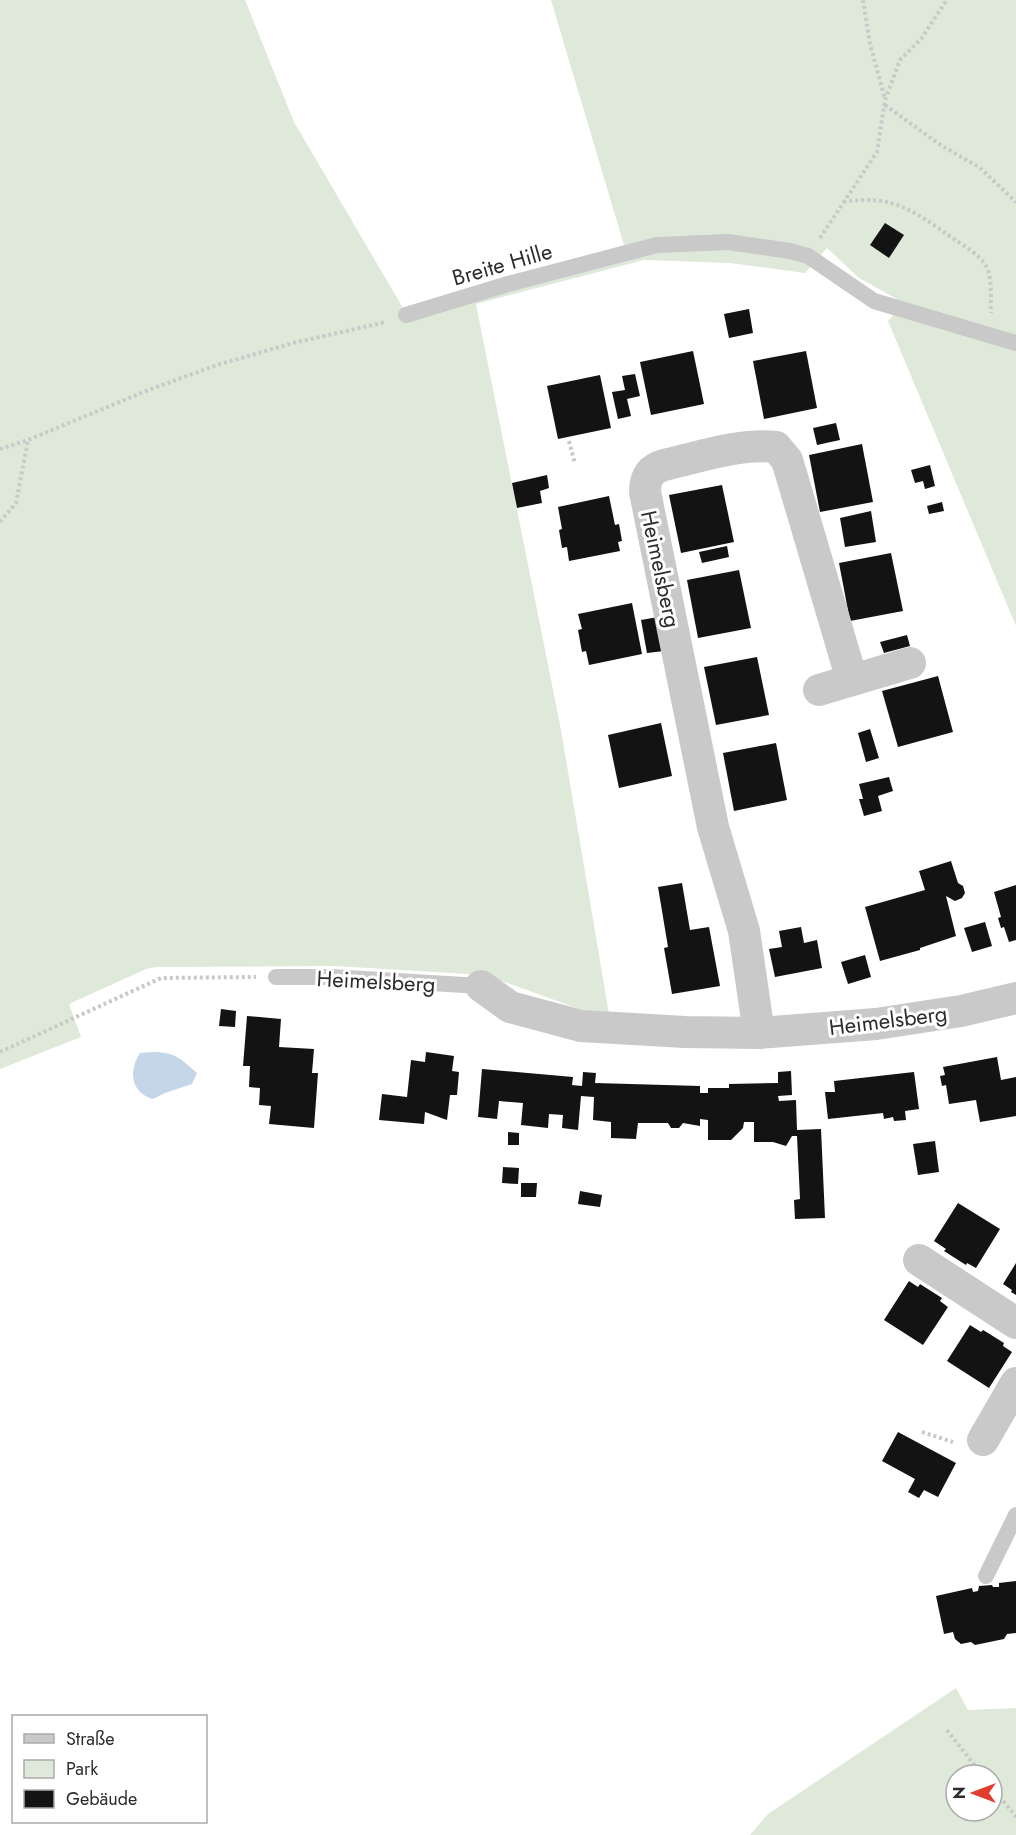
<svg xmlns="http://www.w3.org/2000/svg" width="1016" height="1835" font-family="Jost,sans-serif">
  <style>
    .green { fill: #dfe9d9; fill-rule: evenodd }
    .water { fill: #c5d6e9 }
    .building { fill: #131313 }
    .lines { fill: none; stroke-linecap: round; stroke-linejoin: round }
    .path { stroke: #c9c9c9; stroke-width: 4; stroke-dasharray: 3 3; stroke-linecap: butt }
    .lane { stroke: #c9c9c9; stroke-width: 16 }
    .street { stroke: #c9c9c9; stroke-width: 32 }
    .labels { text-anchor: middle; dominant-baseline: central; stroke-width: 6; stroke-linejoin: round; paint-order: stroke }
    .street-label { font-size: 22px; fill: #2c2c2c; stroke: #fff }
  </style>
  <rect width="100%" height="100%" fill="#fff"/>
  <g class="green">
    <path d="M0,0h245l49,122 109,186 221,-63 -73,-245h465v626l-128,-305 16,-18 -45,-25 -32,-30 -22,25 -75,-10 -86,-3 -168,44 85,426 48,284 -24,-3 -100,-36 -151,-9 -178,1 -10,2 -77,35 12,33 -81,32z"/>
    <path d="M956,1688l12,22 48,-2v127h-266l18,-21zM956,1775h36v36h-36z"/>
  </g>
  <path class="water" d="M152,1052c23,0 28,6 45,21l-5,11 -27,9 -12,6c-22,-6 -25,-28 -13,-46z"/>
  <g class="building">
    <path d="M885,223l19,12 -15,23 -19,-13z"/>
    <path d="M749,309l4,24 -24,5 -5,-24z"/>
    <path d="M693,351l11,53 -53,11 -11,-53z"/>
    <path d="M806,351l11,57 -53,11 -11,-58z"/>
    <path d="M635,374l5,22 -13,3 4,17 -13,3 -6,-27 13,-2 -3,-14z"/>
    <path d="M600,375l11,53 -53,11 -11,-53z"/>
    <path d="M836,423l4,17 -23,5 -4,-17z"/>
    <path d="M862,444l11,58 -53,10 -11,-57z"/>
    <path d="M930,465l5,21 -10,3 -2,-8 -8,2 -4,-13z"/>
    <path d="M547,475l2,13 -9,3 2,12 -25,5 -5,-25z"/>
    <path d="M722,485l12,57 -53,11 -12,-58z"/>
    <path d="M609,496l6,29 4,-1 3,17 -4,1 2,9 -51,10 -2,-14 -5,1 -3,-18 3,-1 -4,-22z"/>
    <path d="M942,502l2,9 -15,3 -2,-8z"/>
    <path d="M871,511l5,31 -31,5 -5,-29z"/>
    <path d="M727,546l2,11 -27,6 -3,-11z"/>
    <path d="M891,553l12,58 -53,10 -11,-58z"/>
    <path d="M739,570l12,58 -53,10 -11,-58z"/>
    <path d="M632,603l10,51 -53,11 -3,-14 -4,1 -4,-22 4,-1 -4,-15z"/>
    <path d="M658,617l6,34 -17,2 -6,-33z"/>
    <path d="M907,635l3,11 -26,7 -4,-11z"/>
    <path d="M757,657l12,58 -53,10 -12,-58z"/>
    <path d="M938,676l15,56 -55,15 -16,-56z"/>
    <path d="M661,723l11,53 -53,12 -11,-53z"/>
    <path d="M870,729l9,29 -13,4 -8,-29z"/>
    <path d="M776,743l11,57 -53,11 -11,-58z"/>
    <path d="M889,777l4,14 -15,5 4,15 -18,5 -5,-17h4l-4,-15z"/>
    <path d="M951,861l7,22 5,3 2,7 -3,5 -7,3 -9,-5 10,40 -36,12v2l-40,11 -15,-54 60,-17 -6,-19z"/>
    <path d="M682,883l8,47 19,-3 11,59 -48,8 -8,-46 4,-1 -10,-60z"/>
    <path d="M1016,885v55l-7,2 -5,-15 -3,1 -3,-10 3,-1 -7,-25z"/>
    <path d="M985,922l7,24 -20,6 -8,-24z"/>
    <path d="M801,927l3,16 13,-3 5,28 -47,9 -6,-28 13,-2 -3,-16z"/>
    <path d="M865,955l6,22 -23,7 -7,-22z"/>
    <path d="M221,1009l15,2 -1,16 -16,-1z"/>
    <path d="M247,1016l34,3 -2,28 35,2 -2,24h6l-4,55 -45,-4 2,-18 -12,-1 1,-17 -11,-1 1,-21h-7z"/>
    <path d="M426,1052l28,4 -2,15 7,1 -2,23h-7l-3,25 -22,-8 -1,12 -45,-4 3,-26 25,3 4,-37 14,2z"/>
    <path d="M997,1057l4,23 15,-3v39l-36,6 -4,-22 -27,4 -3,-19 -4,1 -2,-10 5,-1 -2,-8z"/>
    <path d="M482,1069l91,8 -1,8 10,1 1,-14 13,1 -1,10 105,3v7h8v-5h21v-4l49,-1v-11l13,-1 1,24 -14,1 1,5 17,-1 1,30 24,-1 4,89 -30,1 -1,-19 6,-1 -3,-63h-5l-6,10 -13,-4h-19v-20h-10l-1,6 -12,12h-23v-20l-8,-1v7l-17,-3 -4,5h-8l-3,-5h-30l-2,16 -25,-1v-16l-18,-2 1,-23 -13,-1 -3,34 -16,-2 1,-13 -14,-1 -1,14 -27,-3 2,-22 -24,-2 -2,18 -19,-2z"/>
    <path d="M914,1072l5,37 -14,2 1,9 -12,1 -1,-4 -9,2 -1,-6 -55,6 -3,-27h10l-1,-11z"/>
    <path d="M508,1132l11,1v12h-11z"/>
    <path d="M935,1141l4,31 -21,3 -5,-31z"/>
    <path d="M503,1167l16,1 -1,16 -16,-1z"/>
    <path d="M521,1183h16l-1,14h-15z"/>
    <path d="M580,1191l22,4 -2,12 -22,-3z"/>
    <path d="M958,1203l42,26 -24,39 -9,-5 -1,2 -22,-14 2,-2 -12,-8z"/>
    <path d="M1016,1263v32l-5,-3 1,-2 -9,-6z"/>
    <path d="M909,1281l9,6 2,-3 22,14 -2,3 8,6 -25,38 -39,-25z"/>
    <path d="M970,1325l11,7 2,-2 5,3 16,10 -1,3 9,6 -23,36 -42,-27z"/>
    <path d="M898,1432l58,31 -18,34 -14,-7 -5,8 -11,-6 7,-13 -33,-18z"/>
    <path d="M1016,1581v52l-9,1 -3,5 -29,6 -4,-3 -10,2 -6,-5 -2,-7 -9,2 -8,-38 36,-8 1,4 5,-1 1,-5 13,-1 1,2h6v-4z"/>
  </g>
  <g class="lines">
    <g class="path">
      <path d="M863,0l7,44 15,55"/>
      <path d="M885,105l57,41 37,21 37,35"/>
      <path d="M843,202c52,-8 70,9 111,37 10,7 26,16 32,27 7,13 4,32 5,47"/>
      <path d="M820,238l57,-86 8,-52 15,-40 21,-21 26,-39"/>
      <path d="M569,441l6,23"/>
      <path d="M0,449l28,-9 118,-49 71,-26 76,-22 93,-21"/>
      <path d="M0,522l16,-19 12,-63"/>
      <path d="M0,1052l161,-74 95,-1"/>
      <path d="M922,1432l31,10"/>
      <path d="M947,1730l35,45"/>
      <path d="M992,1787l24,30"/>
    </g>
    <g class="lane">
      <path d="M406,315l102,-31 149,-39 71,-3 62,9 18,5 66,45 142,42"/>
      <path d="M276,977h55l150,9"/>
      <path d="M986,1576l30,-61"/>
    </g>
    <g class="street">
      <path d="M819,690l91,-27"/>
      <path d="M481,986l29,21 71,19 104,6 74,1 117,-9 85,-13 55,-13"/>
      <path d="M759,1033l-15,-102 -31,-104 -68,-335c0,-14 5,-23 19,-27 36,-8 75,-22 112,-18l11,13 65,220"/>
      <path d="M919,1260l97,63"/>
      <path d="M983,1440l33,-57"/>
    </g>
  </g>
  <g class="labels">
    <g class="street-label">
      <text transform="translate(502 264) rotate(-16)">Breite Hille</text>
      <text transform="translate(661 569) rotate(78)">Heimelsberg</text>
      <text transform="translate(376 981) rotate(3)">Heimelsberg</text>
      <text transform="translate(888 1020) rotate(-7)">Heimelsberg</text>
    </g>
  </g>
  <rect x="12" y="1715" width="195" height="108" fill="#ffffff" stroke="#ababab" stroke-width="1.5"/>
  <rect x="24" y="1734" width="30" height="9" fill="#c9c9c9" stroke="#ababab" stroke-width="1.5"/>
  <text x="66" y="1745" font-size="18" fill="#2c2c2c">Straße</text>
  <rect x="24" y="1760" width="30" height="18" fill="#dfe9d9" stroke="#ababab" stroke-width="1.5"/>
  <text x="66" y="1775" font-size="18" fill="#2c2c2c">Park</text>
  <rect x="24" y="1790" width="30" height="18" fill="#131313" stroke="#ababab" stroke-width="1.5"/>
  <text x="66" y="1805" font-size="18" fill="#2c2c2c">Gebäude</text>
  <g transform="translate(974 1793) rotate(270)"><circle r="28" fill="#ffffff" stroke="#ababab" stroke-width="1.5"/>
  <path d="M0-4.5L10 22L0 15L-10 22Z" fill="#e13d2f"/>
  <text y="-9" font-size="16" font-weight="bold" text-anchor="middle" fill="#2c2c2c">N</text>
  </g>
</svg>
